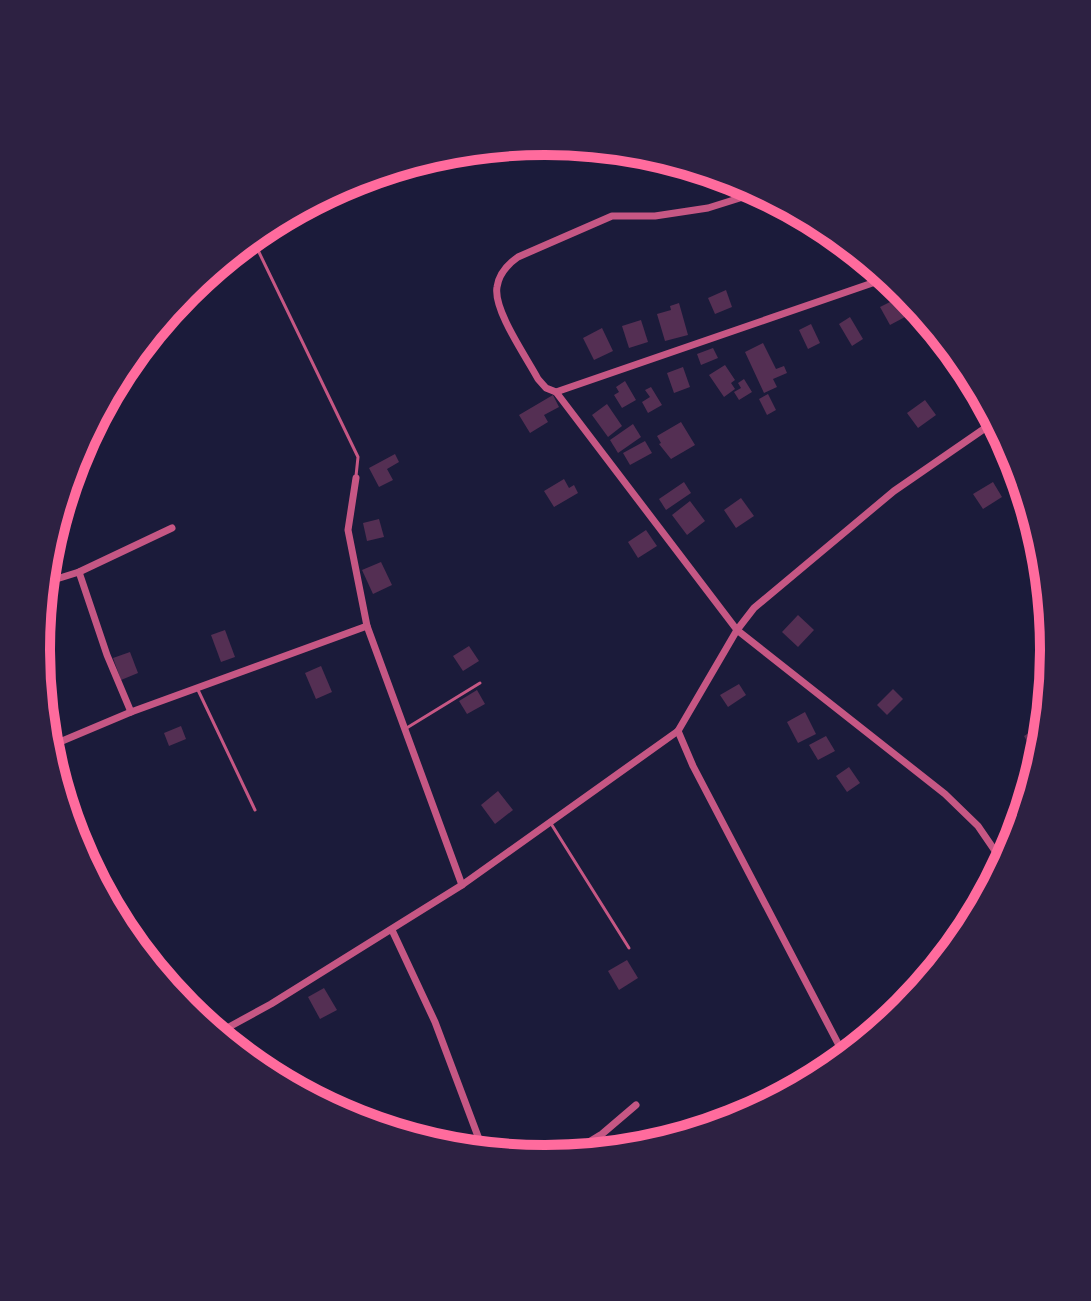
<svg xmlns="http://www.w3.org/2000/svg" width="1091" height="1301" font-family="'DM Sans',sans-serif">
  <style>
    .building { fill: #542f53 }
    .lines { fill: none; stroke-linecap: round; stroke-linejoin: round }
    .service { stroke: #c65784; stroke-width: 3 }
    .minor { stroke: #c65784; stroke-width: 7 }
    .rim { fill: none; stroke: #ff6b9d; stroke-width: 10 }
  </style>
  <rect width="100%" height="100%" fill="#1b1b3a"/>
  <g class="building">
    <path d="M726,290l6,17 -17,7 -7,-16z"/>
    <path d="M896,299l9,18 -15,8 -10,-18z"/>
    <path d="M679,303l9,32 -23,6 -8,-27 14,-4 -1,-4z"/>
    <path d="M850,317l13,22 -11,7 -13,-22z"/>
    <path d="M641,320l7,22 -19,6 -7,-22z"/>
    <path d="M811,324l9,19 -12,6 -9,-19z"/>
    <path d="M602,328l11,23 -19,9 -11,-22z"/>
    <path d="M763,343l13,26 8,-3 3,7 -14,6 4,8 -13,6 -19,-41z"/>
    <path d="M713,348l5,10 -17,7 -4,-11z"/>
    <path d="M725,365l10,15 -4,3 4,6 -11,8 -15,-22z"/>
    <path d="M683,367l7,20 -16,6 -7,-20z"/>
    <path d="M744,379l8,13 -13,8 -5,-8 7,-4 -3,-5z"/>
    <path d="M625,381l11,19 -14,8 -8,-13 5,-3 -3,-5z"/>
    <path d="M651,387l11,18 -14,8 -6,-11 8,-5 -5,-7z"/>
    <path d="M768,394l8,16 -9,5 -8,-16z"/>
    <path d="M553,395l6,12 -15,8 4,7 -18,11 -11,-18z"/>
    <path d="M925,400l11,15 -18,13 -11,-15z"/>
    <path d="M607,404l15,22 -14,11 -16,-22z"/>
    <path d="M681,422l14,23 -24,14 -12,-15 2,-1 -4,-7z"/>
    <path d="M633,424l8,13 -23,16 -8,-13z"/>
    <path d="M645,441l7,12 -22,12 -7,-12z"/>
    <path d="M395,454l4,8 -12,7 6,11 -14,7 -10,-19z"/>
    <path d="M564,479l5,9 5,-3 4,8 -24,14 -10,-16z"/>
    <path d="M684,482l7,11 -25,17 -7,-11z"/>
    <path d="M993,482l9,15 -19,12 -10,-15z"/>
    <path d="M741,498l13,18 -18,12 -12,-18z"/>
    <path d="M690,501l15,20 -18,14 -15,-20z"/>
    <path d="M379,519l5,18 -17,4 -4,-18z"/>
    <path d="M646,530l11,16 -19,12 -10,-16z"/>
    <path d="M381,562l11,23 -19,9 -11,-24z"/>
    <path d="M798,615l16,15 -16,17 -16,-15z"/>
    <path d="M225,630l10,27 -14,5 -10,-27z"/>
    <path d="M469,646l10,15 -16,10 -10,-15z"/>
    <path d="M130,652l8,21 -17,7 -8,-22z"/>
    <path d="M321,666l11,26 -16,7 -11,-26z"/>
    <path d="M739,684l7,11 -18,12 -8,-12z"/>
    <path d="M893,689l10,10 -16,16 -10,-10z"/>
    <path d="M477,690l8,14 -18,10 -8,-13z"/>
    <path d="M805,712l11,22 -18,9 -11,-21z"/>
    <path d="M181,726l5,13 -17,7 -5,-13z"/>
    <path d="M1040,726l-6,28 -10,-18z"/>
    <path d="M826,736l9,15 -17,9 -9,-15z"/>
    <path d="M849,767l11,16 -13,9 -11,-16z"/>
    <path d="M498,791l15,19 -18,14 -14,-19z"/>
    <path d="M627,960l11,18 -19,12 -11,-19z"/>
    <path d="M324,988l13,22 -17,9 -12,-22z"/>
  </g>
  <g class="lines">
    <g class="service">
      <path d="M255,244l103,213 -2,19"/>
      <path d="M198,690l57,120"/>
      <path d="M405,729l75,-46"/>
      <path d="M550,822l79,126"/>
    </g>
    <g class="minor">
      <path d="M887,278l-331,114 181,238 208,164 33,32 26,38"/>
      <path d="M556,392l-10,-4 -8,-9c-11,-21 -45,-69 -41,-92 2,-14 11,-23 21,-30l94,-41h43l53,-8 51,-16"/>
      <path d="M356,478l-8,52 19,96 95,259"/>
      <path d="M79,572l28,83 24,57"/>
      <path d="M50,581l29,-9 93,-44"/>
      <path d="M678,731l15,35 150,287"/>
      <path d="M55,744l76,-32 236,-86"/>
      <path d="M392,930l43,92 47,125"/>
      <path d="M218,1033l53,-29 191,-119 216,-154 59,-101 17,-22 140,-117 100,-69"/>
      <path d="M566,1156l36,-22 34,-29"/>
    </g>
  </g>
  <path d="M0 0H1091V1301H0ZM50 650a495 495 0 1 1 990 0a495 495 0 1 1-990 0Z" fill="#2d2142" fill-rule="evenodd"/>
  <path class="rim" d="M50 650a495 495 0 1 1 990 0a495 495 0 1 1-990 0Z"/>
</svg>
